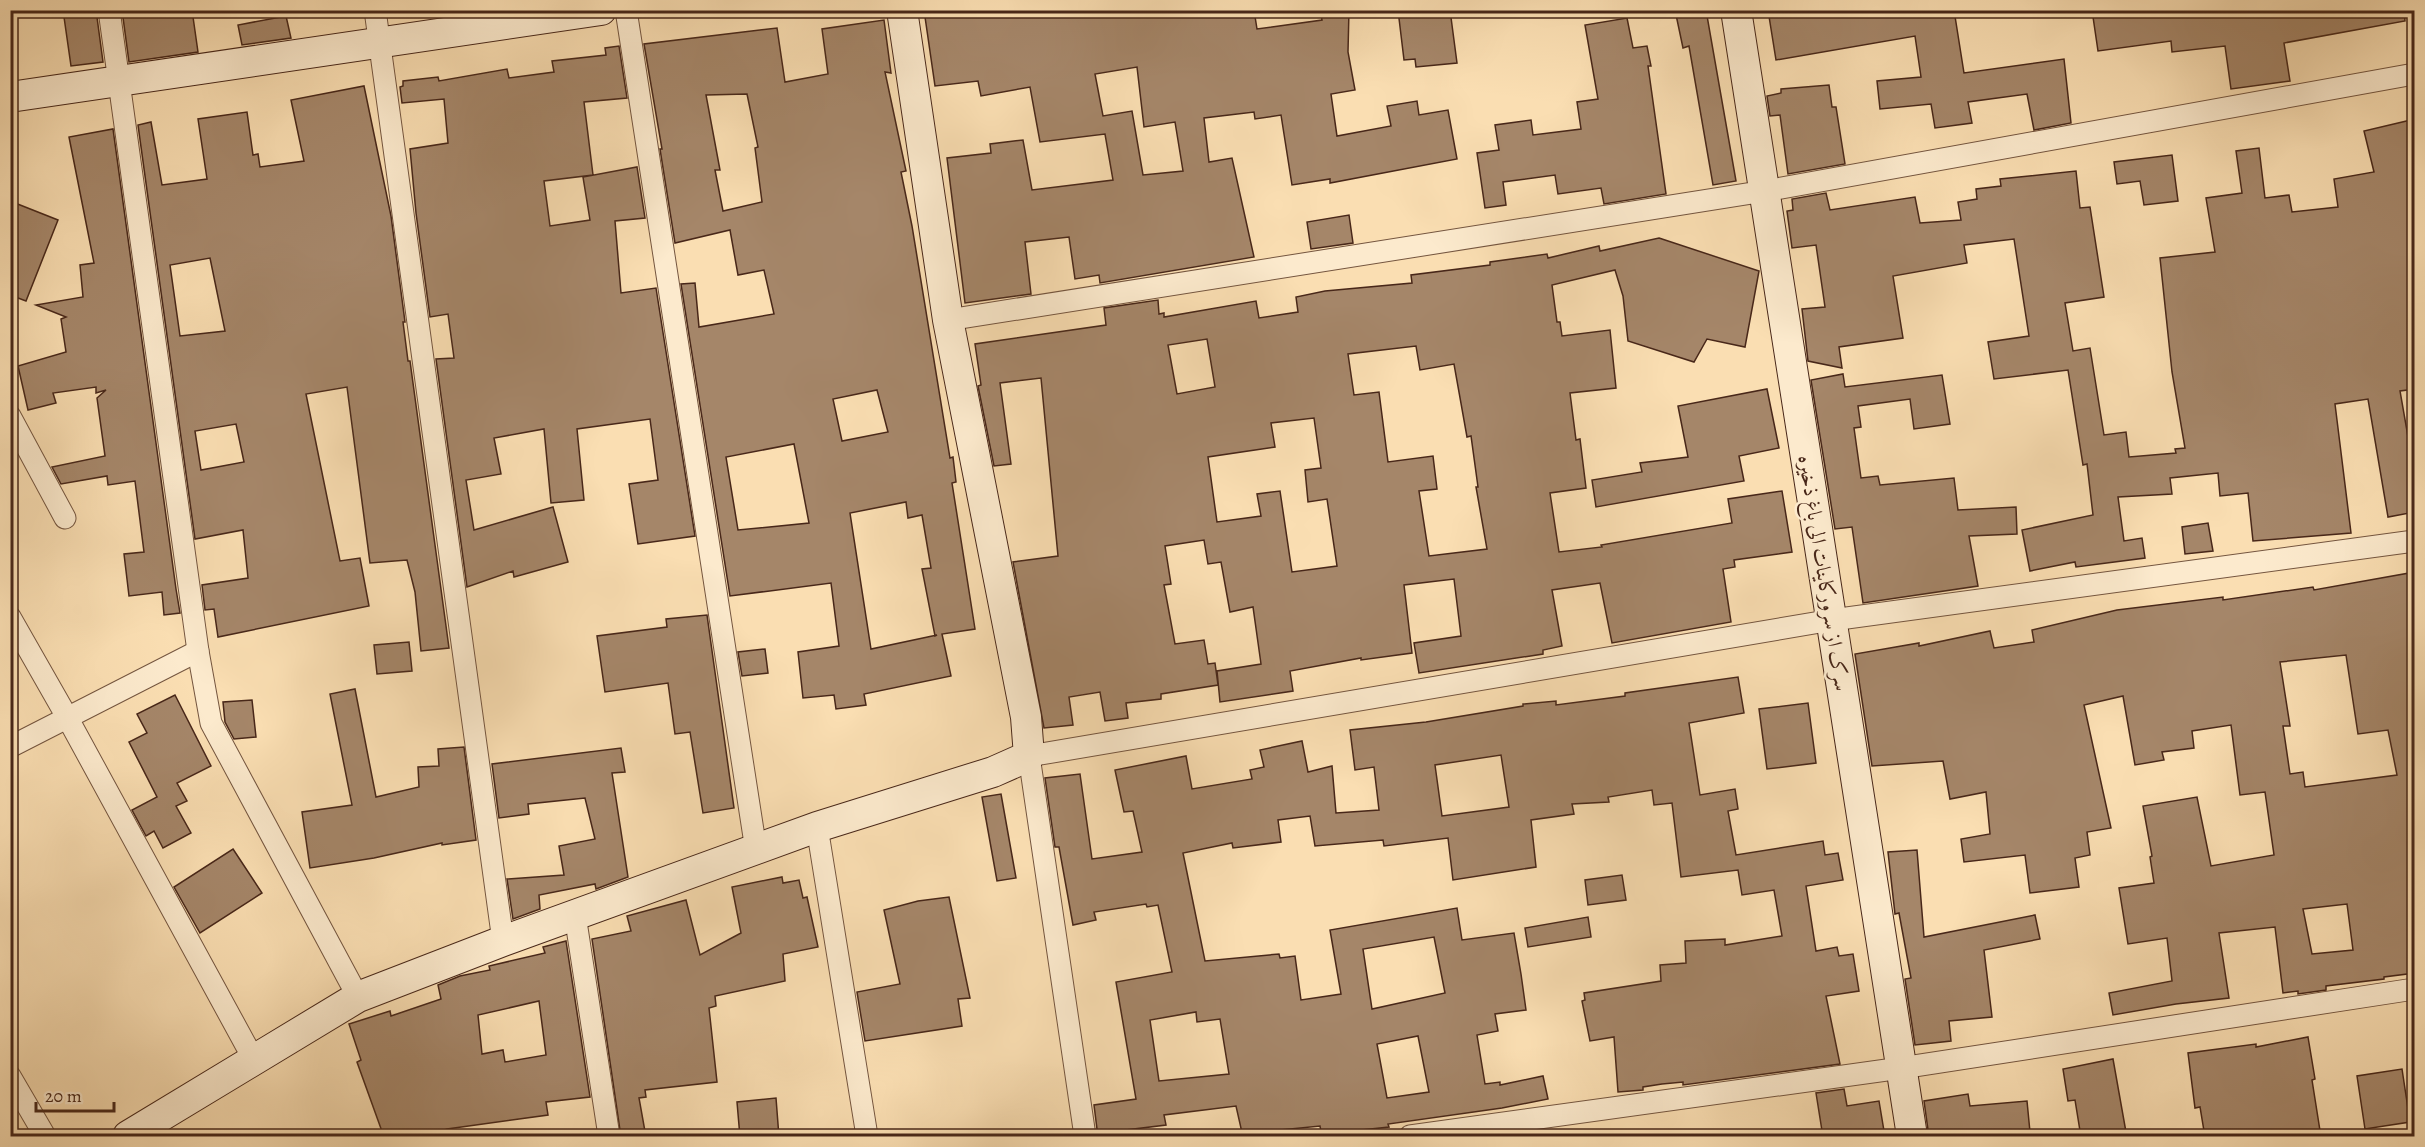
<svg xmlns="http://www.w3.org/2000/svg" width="2425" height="1147" font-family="Alegreya,Amiri,serif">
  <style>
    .building { fill: #a58669; stroke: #482719; stroke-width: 1.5; fill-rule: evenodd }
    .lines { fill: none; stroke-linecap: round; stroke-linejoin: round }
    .street-casing { stroke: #74553f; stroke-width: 23 }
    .secondary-casing { stroke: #482719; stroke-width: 32 }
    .street { stroke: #fceacd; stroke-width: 21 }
    .secondary { stroke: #fceacd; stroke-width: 30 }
    .labels { text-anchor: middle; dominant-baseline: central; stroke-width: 5; stroke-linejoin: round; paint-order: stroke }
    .street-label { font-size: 21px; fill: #482719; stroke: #fceacd }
  </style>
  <rect width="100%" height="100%" fill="#fadeb2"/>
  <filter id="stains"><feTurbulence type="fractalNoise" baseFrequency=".00333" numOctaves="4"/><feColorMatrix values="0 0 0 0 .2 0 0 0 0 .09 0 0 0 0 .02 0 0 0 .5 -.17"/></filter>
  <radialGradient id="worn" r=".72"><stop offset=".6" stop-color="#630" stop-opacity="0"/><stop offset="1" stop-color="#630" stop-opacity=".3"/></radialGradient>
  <g class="building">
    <path d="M63,10h33l7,52 -32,4z"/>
    <path d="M122,10h70l6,42 -69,10z"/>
    <path d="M924,10h330l3,19 65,-9 -2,-10h29l-1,42 7,38 -24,4 6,42 54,-10 -4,-20 30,-5 2,14 29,-5 9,49 -127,24v-4l-38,6 -11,-70 -26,4 -1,-7 -50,6 5,44 23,-4 22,99 -154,26 -1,-8 -24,4 -6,-42 -44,5 6,52 -66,9 -18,-145 44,-5 -1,-9 33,-4 9,50 81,-10 -8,-46 -65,8 -10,-55 -49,9 -3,-15 -43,5zM1137,67l7,60 31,-5 8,49 -40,4 -11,-64 -29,5 -8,-42z"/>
    <path d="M1398,10h52l7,53 -41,4 -1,-8 -11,1z"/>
    <path d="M1675,10h31l30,171 -23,4 -24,-139 -6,2z"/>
    <path d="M1768,10h186l10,63 100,-14 7,64 -37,7 -7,-36 -59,8 4,21 -37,5 -4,-24 -51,5 -3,-28 44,-4 -6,-41 -139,24z"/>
    <path d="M2092,10h54v6l50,-6h208l1,11 -121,22 6,38 -59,8 -6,-43 -53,6 -1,-11 -73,10z"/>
    <path d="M286,16l5,22 -49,7 -4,-20z"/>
    <path d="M1627,18l6,30 14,-2 4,20h-3l18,128 -62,10 -3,-16 -43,6 -3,-19 -52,7 3,23 -21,3 -8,-55 22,-3 -4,-25 36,-5 2,15 48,-6 -4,-27 21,-3 -13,-74z"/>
    <path d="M884,20l7,53 -6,-1 21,99 -5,1 11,54 38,232 3,-1 3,25 -4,1 23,146 -33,5 9,42 -87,18 2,11 -30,4 -2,-14 -31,3 -5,-46 41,-6 -8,-63 -101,13 -49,-312 14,-1 4,44 75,-13 -10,-44 -26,5 -8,-45 -55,13 -15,-94h2l-18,-105 133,-16 8,54 43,-8 -6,-45zM747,94l11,53 -3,1 7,54 -39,9 -8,-41h5l-14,-75zM877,390l11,42 -46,9 -9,-42zM794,444l15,79 -71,7 -12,-73zM906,502l2,16 14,-3 9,53 -9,1 13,67 2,-1 -66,14 -21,-136z"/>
    <path d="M619,46l8,52 -43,4 9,73 -49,6 6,45 40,-6 -7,-43 54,-10 8,51 -30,3 6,72 35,-5 39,248 -57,8 -9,-60 29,-4 -8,-61 -73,10 7,71 -33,3 -7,-74 -50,9 7,36 -35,6 8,50 79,-23 15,55 -54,15 -1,-6 -46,16 -31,-228 18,-1 -6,-44 -18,3 -14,-104 -6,-64 38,-6 -4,-44 -42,4 -2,-16 3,-1v-5l35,-4 1,4 68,-12 2,9 45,-6 -2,-11 54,-6 -1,-7z"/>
    <path d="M1829,85l3,22h4l9,57 -57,10 -8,-59 -10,1 -3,-20 14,-3v-4z"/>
    <path d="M364,86l27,130 14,106h-2l5,39h2l39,287 -28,3 -6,-59 -8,-32 -37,3 -23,-176 -41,7 34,167 20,-3 9,48 -151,31 -4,-28 -9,1 -3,-25 46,-7 -5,-48 -48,9 -57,-414 13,-3 11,63 45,-6 -9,-60 49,-7 6,43 5,-1 2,13 44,-6 -13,-61zM210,258l15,73 -45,5 -10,-71zM236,424l8,38 -43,8 -6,-39z"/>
    <path d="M2415,119v270l-15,2 11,63h4v58l-27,5 -20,-118 -33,5 16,129 -98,8 -5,-48 -28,3 -2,-23 -48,5 2,16 -54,3 6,44 18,-3 3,20 -69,9 -1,-5 -45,9 -8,-41 71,-15 -6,-51 -4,1 -15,-95 -74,9 -6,-37 41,-6 -15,-97 -50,6 3,18 -74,13 10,62 -64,9 3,21 -34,-7 -6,-52 23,-2 -9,-62 -24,3 -5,-37 6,-1 -1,-11 34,-6 4,17 85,-13 5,26 41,-3 -3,-18 19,-3 -1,-10 25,-3 -1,-7 76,-8 4,37 10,-1 14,90 -39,6 8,48 17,-3 14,87 22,-3 3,25 47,-4 -1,-4 10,-1 -13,-76 -12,-114 55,-6 -9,-54 36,-5 -6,-42 23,-3 6,50 24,-3 3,17 46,-5 -4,-28 40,-7 -10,-41z"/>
    <path d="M113,129l63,460 4,24 -16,2 -2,-23 -33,4 -5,-42 20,-2 -9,-71 -27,4 -1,-9 -46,8 -9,-17 53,-11 -8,-58 9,-8 -10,3v-6l-43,6 3,10 -28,7 -10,-44 48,-14 -5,-33 5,-2 -30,-12 47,-8 -3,-32 14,-2 -25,-126z"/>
    <path d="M2172,155l6,46 -34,4 -4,-24 -23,3 -3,-22z"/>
    <path d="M10,201l48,19 -32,81 -16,-6z"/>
    <path d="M1349,215l4,28 -42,6 -4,-27z"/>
    <path d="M1659,238l100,33 -14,76 -38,-8 -13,23 -66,-21 -5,-45 -8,-26 -63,15 5,37h3l2,14 48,-6 6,58 -46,5 6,47 4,-1 6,49 -36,5 9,59 43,-5 -1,-2 131,-22 -4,-24 54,-8 10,61 -58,8 1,7 -12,2 8,53 -119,21 -12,-60 -48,7 10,56 -19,4v4l-124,19 -5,-30 47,-7 -7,-57 -50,6 8,68 -51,7v-2l-71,13 3,20 -73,11 -3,-31 44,-7 -8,-57 -23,5 -9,-50 -13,2 -4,-24 -39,6 6,38 -7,1 11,59 29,-4 4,24 7,-1 3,22 -57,9v5l-35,4 2,15 -23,3 -5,-29 -31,5 4,28 -29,3 -31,-166 45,-6 -17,-178 -41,5 11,81 -17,2 -16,-80 3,-1 -6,-41 131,-19 -2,-17 54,-8 1,14 5,-1v4l92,-16 3,17 39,-6 -2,-15 29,-6 87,-8 -1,-8 79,-10v-3l57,-8 1,4 51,-12 1,5zM1207,339l8,48 -38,7 -9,-49zM1416,346l4,24 34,-6 13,73 4,-1 7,51h-2l11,62 -58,7 -10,-65 18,-2 -4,-33 -45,6 -9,-70 -25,3 -6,-41zM1314,418l7,50 -16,2 3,32 19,-3 10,67 -45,6 -12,-81 -23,3 4,22 -44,6 -9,-65 67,-10 -4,-24z"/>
    <path d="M1843,374l2,13 97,-12 8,49 -36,5 -4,-30 -52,7 3,21 -7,1 7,50 17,-2 2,9 74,-7 4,32 58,-3 1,27 -48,2 9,50 -115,17 -11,-76 -17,2 -24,-149z"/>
    <path d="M1767,389l12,59 -40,8 5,25 -148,26 -4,-27 50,-8 -2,-9 48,-6 -10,-51z"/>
    <path d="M2208,523l5,28 -28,3 -3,-27z"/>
    <path d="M2415,572v401l-31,4v2l-58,7v4l-28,4v-3l-15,2 -8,-66 -56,6 10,65 -53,6 -63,11 -4,-22 63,-12 -5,-43 -39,6 -9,-56 35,-5 -4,-26 2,-1 -9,-50 54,-9 14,69 63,-11 -9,-63 -25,3 -9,-70 -39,6 2,17 -32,4 2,8 -29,5 -12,-69 -39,9 27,123 -24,4 3,23 -15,3 4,29 -49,6 -5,-38 -61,7 -3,-23 29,-5 -4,-42 -36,7 -7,-38 -71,5 -17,-112 64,-11v3l71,-15 4,17 40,-6 -2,-12 85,-20 106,-13v3l90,-13 1,3zM2346,655l12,79 30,-4 9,45 -92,12 -2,-15 -13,2 -7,-48h7l-10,-64zM2347,904l6,46 -41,4 -9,-45z"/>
    <path d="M707,615l27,193 -31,5 -13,-81 -15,2 -7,-51 -63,9 -8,-56 70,-9 -1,-8z"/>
    <path d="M409,642l3,29 -35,3 -3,-29z"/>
    <path d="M765,649l3,24 -26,3 -4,-24z"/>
    <path d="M1738,677l6,36 -55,10 11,72 35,-6 3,20 -10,2 8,44 87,-14 2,14 13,-2 5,27 -37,6 10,65 21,-4 2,9 14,-2 6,37 -33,5 14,68 -157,21v-3l-21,2 -19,3v3l-25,2 -4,-55 -24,4 -8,-40 3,-1 -1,-7 77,-12 -1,-16 26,-2 -1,-22 40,-2v6l57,-9 -8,-46 -32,5 -4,-25 -57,7 -9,-74 -18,2 -2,-15 -44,7 1,5 -37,2 2,10 -43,6 5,47 -83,13 -5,-42 -64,8 -1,-6 -68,6 -5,-30 -32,4 3,22 -48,6 -1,-5 -49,10 22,108 74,-7 1,4 15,-2 6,44 40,-6 -11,-64 127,-22 5,32 52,-7 7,41 5,36 -31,4 3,17 -21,4 8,49 15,-2v3l43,-9 5,23 -46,9 -114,16 1,3 -27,3 1,5 -11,2h-30l-2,-11 -50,5 1,6h-28l-7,-31 -72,9 2,10 -48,6 1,6h-21l-4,-32 42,-6 -20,-117 56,-10 -14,-67 -11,2 -1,-3 -52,8 2,8 -23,5 -14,-78h-4l-10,-69 35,-4 12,85 50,-7 -9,-41 -9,1 -9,-42 71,-14 6,33 60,-10 -2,-9 14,-3 -4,-17 42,-9 6,31 24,-6 4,47 43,-3 -5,-43 -19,3 -5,-40 76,-8 97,-16v-2l33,-3v4l69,-9v-3zM1501,755l8,52 -67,9 -7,-51zM1434,937l11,56 -73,16 -9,-60zM1196,1012l1,10 23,-3 9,55 -70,7 -9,-61zM1418,1036l11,56 -42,6 -10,-54z"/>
    <path d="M355,689l21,108 43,-10 -1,-20 21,-1 -1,-17 26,-2 12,93 -34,5v-2l-68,15 -64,10 -8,-56 50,-7 -22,-111z"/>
    <path d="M175,695l36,71 -34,17 10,18 -11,5 15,27 -28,15 -9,-17 -8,5 -14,-26 25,-13 -28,-55 18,-9 -10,-19z"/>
    <path d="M252,700l4,37 -22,2 -9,-17 -2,-20z"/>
    <path d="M1808,703l8,60 -49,6 -8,-60z"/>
    <path d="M621,748l4,24 -13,1 16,104 -32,12 -1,-5 -56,11 1,14 -27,10 -6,-40 57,-4 -5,-29 36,-7 -10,-41 -57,6 1,10 -30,4 -7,-54z"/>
    <path d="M1001,794l15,84 -19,3 -15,-84z"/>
    <path d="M233,849l29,44 -62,40 -26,-46z"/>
    <path d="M1917,850l7,87 111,-22 5,24 -56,11 8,67 -43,4 2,20 -36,4 -10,-66 6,-1 -12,-65 -4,1 -7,-62z"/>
    <path d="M1622,875l4,25 -38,5 -3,-25z"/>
    <path d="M782,877l1,6 16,-3 4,18 4,-1 11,50 -35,7 2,27 -70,15 1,10 -7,2 8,74 -72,8 1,7 -7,1 7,39h-25l-29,-198 39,-8 -4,-15 59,-16 14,55 41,-22 -9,-46z"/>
    <path d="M949,897l21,101 -12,1 4,27 -97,15 -8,-49 43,-8 -16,-74 34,-9z"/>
    <path d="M1588,917l3,20 -63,10 -3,-19z"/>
    <path d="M566,941l24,156 -44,5 2,13 -101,14 -21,8h-42l-27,-75 4,-2 -12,-36 41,-13 1,5 50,-17 -3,-14 22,-9 30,-6 -1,-4 56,-13 -2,-6zM539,1001l7,54 -41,7 -2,-12 -21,4 -4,-39z"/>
    <path d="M2308,1037l7,42 -3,1 9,57h-116l-5,-30 -5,1 -7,-55 68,-9v3z"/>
    <path d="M2113,1059l13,73 -4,1v4h-41l-6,-37 -7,1 -5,-32z"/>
    <path d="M2402,1069l8,53 -45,7 -8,-53z"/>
    <path d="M1844,1089l3,17 32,-5 6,36h-62l-7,-44z"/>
    <path d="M1968,1094l2,12 57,-5 3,31 -43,5h-58l-5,-36z"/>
    <path d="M776,1098l3,39h-39l-3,-35z"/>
  </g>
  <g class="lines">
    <defs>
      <g id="street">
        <path d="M109,10l89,641 13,72 147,274"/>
        <path d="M375,10l128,931"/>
        <path d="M626,10l130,840"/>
        <path d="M948,320l817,-129 649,-117"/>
        <path d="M10,416l55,102"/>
        <path d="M10,617l57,100 187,343"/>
        <path d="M10,747l188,-96"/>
        <path d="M817,827l50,309"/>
        <path d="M575,915l34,221"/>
        <path d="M10,1076l35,60"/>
        <path d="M1085,1136l-56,-380 803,-136 582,-79"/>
        <path d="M1410,1136l491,-68 513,-79"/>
      </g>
      <g id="secondary">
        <path d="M1736,10l176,1126"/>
        <path d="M10,97l591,-87"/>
        <path d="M128,1136l230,-139 145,-56 314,-114 176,-55 36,-16 -3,-39 -78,-397 -46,-310"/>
      </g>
    </defs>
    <use href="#street" class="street-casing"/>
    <use href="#secondary" class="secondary-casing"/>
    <use href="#street" class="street"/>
    <use href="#secondary" class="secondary"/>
  </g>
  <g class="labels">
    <g class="street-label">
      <text transform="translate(1824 573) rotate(81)">سرک از سرورکاینات الی باغ ذخیره</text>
    </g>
  </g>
  <rect width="2425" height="1147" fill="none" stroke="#fadeb2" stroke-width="36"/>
  <rect x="12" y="12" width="2401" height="1123" fill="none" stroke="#482719" stroke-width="3"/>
  <rect x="18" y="18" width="2389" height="1111" fill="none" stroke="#482719" stroke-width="1.5"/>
  <path d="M36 1102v9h78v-9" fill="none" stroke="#482719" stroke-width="3"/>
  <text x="45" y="1102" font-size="18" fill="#482719" stroke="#fceacd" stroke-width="4.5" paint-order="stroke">20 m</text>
  <rect width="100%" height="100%" filter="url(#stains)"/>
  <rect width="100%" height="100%" fill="url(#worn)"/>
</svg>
